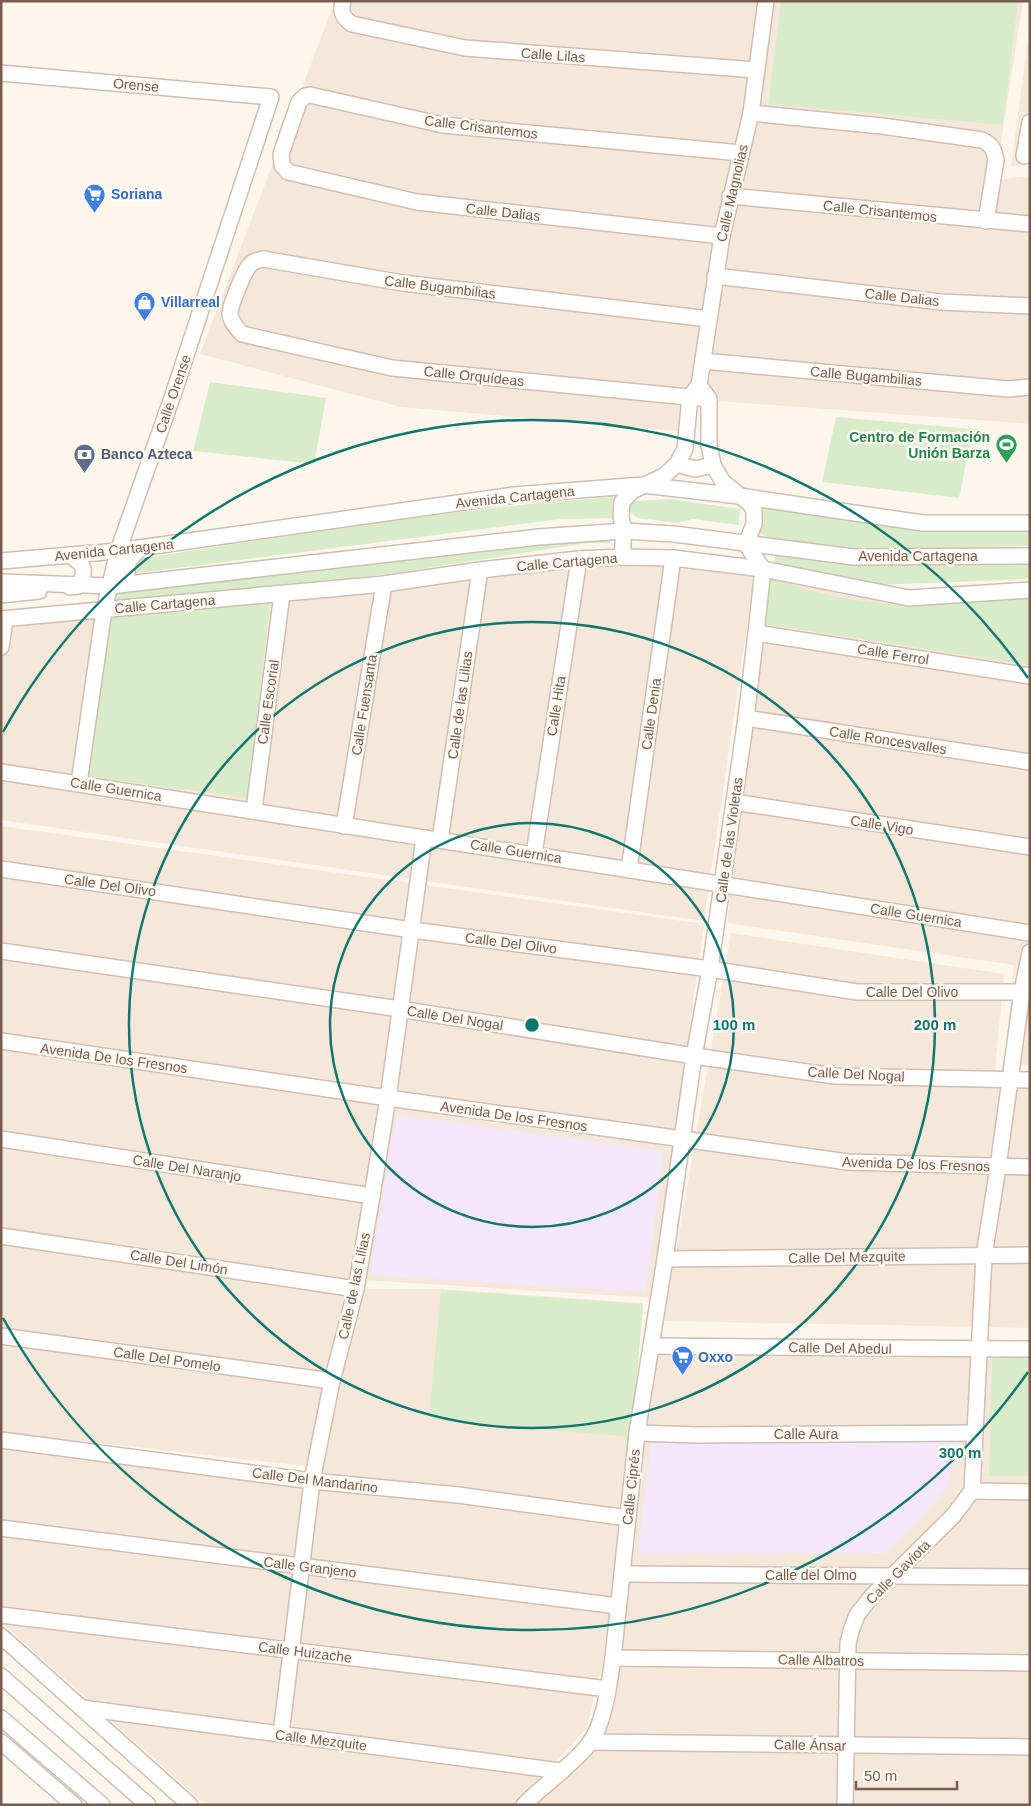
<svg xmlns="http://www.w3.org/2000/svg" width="1031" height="1806" font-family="Helvetica,sans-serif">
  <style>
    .residential { fill: #f5e8da }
    .education { fill: #f3e8fa }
    .green { fill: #d8ecc9 }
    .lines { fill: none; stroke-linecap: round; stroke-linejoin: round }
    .minor-casing { stroke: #d1beb0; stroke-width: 18 }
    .minor { stroke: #fff; stroke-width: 15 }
    .ring { fill: none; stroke: #0f766e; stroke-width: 2.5 }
    .labels { text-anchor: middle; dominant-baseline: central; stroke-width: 5; stroke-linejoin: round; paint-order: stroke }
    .street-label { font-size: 14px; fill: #7a5c4d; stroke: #fffaf3 }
    .shop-label { font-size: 14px; font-weight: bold; fill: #366cbe; stroke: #fffaf3; text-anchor: start }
    .leisure-label { font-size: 14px; font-weight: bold; fill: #27864d; stroke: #fffaf3; text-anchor: end }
    .service-label { font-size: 14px; font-weight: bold; fill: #4e5e75; stroke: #fffaf3; text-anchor: start }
    .centre { fill: #0f766e; stroke: #fffaf3; stroke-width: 2.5 }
    .ring-label { font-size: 15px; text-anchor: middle; font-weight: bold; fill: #0f766e; stroke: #fffaf3; stroke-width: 5; stroke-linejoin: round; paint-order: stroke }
  </style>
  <rect width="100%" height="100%" fill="#fdf6ec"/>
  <g class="residential">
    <path d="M335,1h688l-28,179 35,-4v248l-340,-25 -11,32 -278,-24 -201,-53z"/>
    <path d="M1030,25v139l-19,2z"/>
    <path d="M665,566l89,11 -50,344 -703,-101v-193l566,-60z"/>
    <path d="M769,576l154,26 107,-6v469h-25l9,-100 -287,-42z"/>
    <path d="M1,826l703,98 -52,374 -304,-19 -42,187 -305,-34z"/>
    <path d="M731,933l273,41 -9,98 35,2v254l-366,-7z"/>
    <path d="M357,1289h83l203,14 -32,339 -13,38 -11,48 -71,77h-310l-205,-183v-183l310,36z"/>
    <path d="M655,1340l375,3v462h-499l64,-71z"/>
  </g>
  <g class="education">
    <path d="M397,1115l266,36 -17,141 -277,-17z"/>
    <path d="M652,1436l44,1 265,5 -16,49 -59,62 -248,1z"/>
  </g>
  <g class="green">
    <path d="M781,1h237l-15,124 -235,-21z"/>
    <path d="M210,382l116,16 -12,66 -121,-13z"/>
    <path d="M836,417l137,12 -14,69 -137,-16z"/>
    <path d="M613,497l-1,12 3,9 -53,1 -425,54 -6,-6 7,-8c158,-24 316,-51 475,-62z"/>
    <path d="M671,499l69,10 -1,16 -46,-6 -16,4 -39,-5 -9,-7 3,-10z"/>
    <path d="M771,507l259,23v16l-170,4 -94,-13 -10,-7 6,-19z"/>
    <path d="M614,534l-4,9h-23l-198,31 -275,29 1,-10 102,-16z"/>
    <path d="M776,551l254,10v18l-155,6 -101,-21z"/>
    <path d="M769,576l31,12 38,9 66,10 19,-5 107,-6v69l-266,-41z"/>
    <path d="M270,599l-21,199 -164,-22 21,-163z"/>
    <path d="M441,1290l202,14 -11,133 -203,-18z"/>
    <path d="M992,1358h38v118h-41z"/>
  </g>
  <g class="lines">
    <defs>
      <g id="minor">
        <path d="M343,1c-3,11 0,17 9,23l113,24 292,22"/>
        <path d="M1,73l270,24 -97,295 -56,159 -14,59 -25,173"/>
        <path d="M751,113l131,13 100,14c10,5 12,9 14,20l-10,61"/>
        <path d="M1024,156l6,-34"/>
        <path d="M730,196l300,28"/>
        <path d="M722,236l-305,-34 -129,-30 -6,-7 -1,-11 18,-52 6,-6 5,-1 133,30 298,28"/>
        <path d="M715,276l226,26 89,4"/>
        <path d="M703,361l305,28 22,-2"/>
        <path d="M709,399l-317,-31 -150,-34c-5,-6 -12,-13 -12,-21 0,-7 14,-41 19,-47 4,-5 9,-6 14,-7l140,24 306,36"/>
        <path d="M677,464l18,5 18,-4"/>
        <path d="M69,555c15,9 19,15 9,31l-8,1"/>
        <path d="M622,557l2,-26 -3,-14 1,-15 10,-11 32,-15 13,-12 8,-15 5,-52 9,-12 23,-149 29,-123 15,-112"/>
        <path d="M1,561l117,-10 396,-56 129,-10 96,11 184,27h107"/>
        <path d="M1,582l109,4 429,-49 85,-6 50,3 180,23 176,-1"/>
        <path d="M127,583c0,-19 -2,-21 14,-35"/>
        <path d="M1,595l38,-4"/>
        <path d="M1,619l383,-35 96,-14 99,-11 43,-2 51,1 90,11 146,29 121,-8"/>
        <path d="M756,633l274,43"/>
        <path d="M1,647l4,-28"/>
        <path d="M746,718l284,44"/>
        <path d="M1,772c343,51 686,108 1029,161"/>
        <path d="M734,802l296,45"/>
        <path d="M254,810l28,-216"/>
        <path d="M344,826l40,-242"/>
        <path d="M440,840l40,-270"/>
        <path d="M534,854l45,-295"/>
        <path d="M1,869l411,61 298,39 147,23h165"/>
        <path d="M629,870l44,-312"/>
        <path d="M1,951l399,58 294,47 141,20 195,4"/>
        <path d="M1,1041l387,57 460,64 182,5"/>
        <path d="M1,1139l371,57"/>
        <path d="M1,1236l355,53"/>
        <path d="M665,1259l365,-4"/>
        <path d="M1,1336l331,45"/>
        <path d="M651,1346l379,3"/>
        <path d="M637,1433l60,2 278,-2"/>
        <path d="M1,1440l311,41 146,14 170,23"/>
        <path d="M972,1491l58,1"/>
        <path d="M1,1528l617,78"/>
        <path d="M622,1574l408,3"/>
        <path d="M1,1615l607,74"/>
        <path d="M1,1636l189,169"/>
        <path d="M613,1658l417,5"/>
        <path d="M1,1676l147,129"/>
        <path d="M82,1708l478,63"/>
        <path d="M1,1718l101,87"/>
        <path d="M281,1734l31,-253 20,-100 24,-92 16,-93 16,-98 36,-260"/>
        <path d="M1,1742l73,63"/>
        <path d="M590,1742l440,5"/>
        <path d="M524,1805c20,-21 47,-38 65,-61 16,-21 20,-60 24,-86l24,-225 28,-174 29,-203 16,-87 36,-251 10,-85 7,-64 -17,-25 8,-20v-14l-4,-6 -27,-22 -10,-17 -4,-20v-46l-10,-14"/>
        <path d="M845,1805l3,-162 3,-12 6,-16 14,-18 82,-81 19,-25 12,-235 14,-89 24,-175 8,-40"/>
      </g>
    </defs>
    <use href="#minor" class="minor-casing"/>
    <use href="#minor" class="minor"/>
  </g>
  <g class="ring">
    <circle cx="532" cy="1025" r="202"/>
    <circle cx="532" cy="1025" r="403"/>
    <path d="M1028 1372A605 605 0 0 1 3 1318M3 732A605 605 0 0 1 1028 678"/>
  </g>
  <defs>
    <symbol id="supermarket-pin" viewBox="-11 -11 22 30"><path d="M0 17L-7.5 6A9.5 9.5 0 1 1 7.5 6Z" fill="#3f7fe0" stroke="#fffaf3"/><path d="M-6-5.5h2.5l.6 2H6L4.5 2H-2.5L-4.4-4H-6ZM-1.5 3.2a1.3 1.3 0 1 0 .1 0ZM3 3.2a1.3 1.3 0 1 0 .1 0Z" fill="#fff"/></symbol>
    <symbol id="shop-pin" viewBox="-11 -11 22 30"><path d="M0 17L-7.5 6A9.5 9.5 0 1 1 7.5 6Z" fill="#3f7fe0" stroke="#fffaf3"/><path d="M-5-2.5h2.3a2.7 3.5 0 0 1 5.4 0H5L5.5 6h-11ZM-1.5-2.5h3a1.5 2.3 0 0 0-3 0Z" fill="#fff"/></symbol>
    <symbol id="stadium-pin" viewBox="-11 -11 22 30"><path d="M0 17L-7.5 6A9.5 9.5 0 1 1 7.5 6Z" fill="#2e9e5b" stroke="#fffaf3"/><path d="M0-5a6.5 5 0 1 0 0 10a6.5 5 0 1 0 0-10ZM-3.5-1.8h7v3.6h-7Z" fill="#fff"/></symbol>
    <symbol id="bank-pin" viewBox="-11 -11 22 30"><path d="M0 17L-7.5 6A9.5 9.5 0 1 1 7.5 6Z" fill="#5c6f8a" stroke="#fffaf3"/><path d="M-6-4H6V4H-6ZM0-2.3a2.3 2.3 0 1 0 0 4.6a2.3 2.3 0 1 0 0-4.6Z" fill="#fff"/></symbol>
  </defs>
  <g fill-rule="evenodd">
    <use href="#supermarket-pin" x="82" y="182" width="25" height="34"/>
    <use href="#shop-pin" x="132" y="290" width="25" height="34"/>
    <use href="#stadium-pin" x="994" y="432" width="25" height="34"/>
    <use href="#bank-pin" x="72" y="442" width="25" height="34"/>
    <use href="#supermarket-pin" x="670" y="1344" width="25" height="34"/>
  </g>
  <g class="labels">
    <g class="street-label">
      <text transform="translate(553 55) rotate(4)">Calle Lilas</text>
      <text transform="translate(136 85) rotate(5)">Orense</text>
      <text transform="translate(481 127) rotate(7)">Calle Crisantemos</text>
      <text transform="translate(732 193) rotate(-77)">Calle Magnolias</text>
      <text transform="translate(880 211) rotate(6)">Calle Crisantemos</text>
      <text transform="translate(503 212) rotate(6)">Calle Dalias</text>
      <text transform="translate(440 287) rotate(7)">Calle Bugambilias</text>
      <text transform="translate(902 297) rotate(6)">Calle Dalias</text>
      <text transform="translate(474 376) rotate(6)">Calle Orquídeas</text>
      <text transform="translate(866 376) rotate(5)">Calle Bugambilias</text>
      <text transform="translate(173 394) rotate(-71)">Calle Orense</text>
      <text transform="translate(515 497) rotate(-6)">Avenida Cartagena</text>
      <text transform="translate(114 550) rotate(-6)">Avenida Cartagena</text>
      <text x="918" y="556">Avenida Cartagena</text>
      <text transform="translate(567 562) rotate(-5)">Calle Cartagena</text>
      <text transform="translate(165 604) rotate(-5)">Calle Cartagena</text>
      <text transform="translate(893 654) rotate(9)">Calle Ferrol</text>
      <text transform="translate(268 702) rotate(-82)">Calle Escorial</text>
      <text transform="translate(364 705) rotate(-81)">Calle Fuensanta</text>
      <text transform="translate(460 705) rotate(-82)">Calle de las Lilias</text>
      <text transform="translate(556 706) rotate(-81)">Calle Hita</text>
      <text transform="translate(651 714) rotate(-82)">Calle Denia</text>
      <text transform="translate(888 740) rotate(9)">Calle Roncesvalles</text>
      <text transform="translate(116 789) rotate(9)">Calle Guernica</text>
      <text transform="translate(882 825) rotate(9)">Calle Vigo</text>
      <text transform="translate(729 840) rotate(-82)">Calle de las Violetas</text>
      <text transform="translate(516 851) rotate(9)">Calle Guernica</text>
      <text transform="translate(110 885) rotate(8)">Calle Del Olivo</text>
      <text transform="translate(916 915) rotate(9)">Calle Guernica</text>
      <text transform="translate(511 943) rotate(7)">Calle Del Olivo</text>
      <text x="912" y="992">Calle Del Olivo</text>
      <text transform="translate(455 1018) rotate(9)">Calle Del Nogal</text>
      <text transform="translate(114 1058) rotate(8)">Avenida De los Fresnos</text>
      <text transform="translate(856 1074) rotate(3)">Calle Del Nogal</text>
      <text transform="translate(514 1116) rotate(8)">Avenida De los Fresnos</text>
      <text transform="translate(916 1164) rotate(2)">Avenida De los Fresnos</text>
      <text transform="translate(187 1168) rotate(9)">Calle Del Naranjo</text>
      <text transform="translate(847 1257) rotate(-1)">Calle Del Mezquite</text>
      <text transform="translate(179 1262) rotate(9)">Calle Del Limón</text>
      <text transform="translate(354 1286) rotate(-78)">Calle de las Lilias</text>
      <text transform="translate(840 1348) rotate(1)">Calle Del Abedul</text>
      <text transform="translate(167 1359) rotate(8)">Calle Del Pomelo</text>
      <text x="806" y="1434">Calle Aura</text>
      <text transform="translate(315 1480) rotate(7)">Calle Del Mandarino</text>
      <text transform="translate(631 1487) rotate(-84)">Calle Ciprés</text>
      <text transform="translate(310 1567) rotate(7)">Calle Granjeno</text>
      <text transform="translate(898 1572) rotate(-45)">Calle Gaviota</text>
      <text x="811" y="1575">Calle del Olmo</text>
      <text transform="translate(305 1652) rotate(7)">Calle Huizache</text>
      <text transform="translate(821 1660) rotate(1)">Calle Albatros</text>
      <text transform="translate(321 1740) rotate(7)">Calle Mezquite</text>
      <text transform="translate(810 1745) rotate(1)">Calle Ánsar</text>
    </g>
    <g class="shop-label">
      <text x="111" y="194">Soriana</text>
      <text x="161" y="302">Villarreal</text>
      <text x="698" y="1357">Oxxo</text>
    </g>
    <g class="leisure-label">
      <text x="990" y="437">Centro de Formación<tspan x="990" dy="16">Unión Barza</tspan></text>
    </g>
    <g class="service-label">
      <text x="101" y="454">Banco Azteca</text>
    </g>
  </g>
  <circle cx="532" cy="1025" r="8" class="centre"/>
  <g class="ring-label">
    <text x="734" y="1030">100 m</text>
    <text x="935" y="1030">200 m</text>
    <text x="960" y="1458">300 m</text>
  </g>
  <rect width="1031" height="1806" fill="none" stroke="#7a5c4d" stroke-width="5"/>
  <path d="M856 1781v8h101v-8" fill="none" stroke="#7a5c4d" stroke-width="2.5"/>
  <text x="864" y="1781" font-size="15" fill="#7a5c4d" stroke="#fffaf3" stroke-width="4" paint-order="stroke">50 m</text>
</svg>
